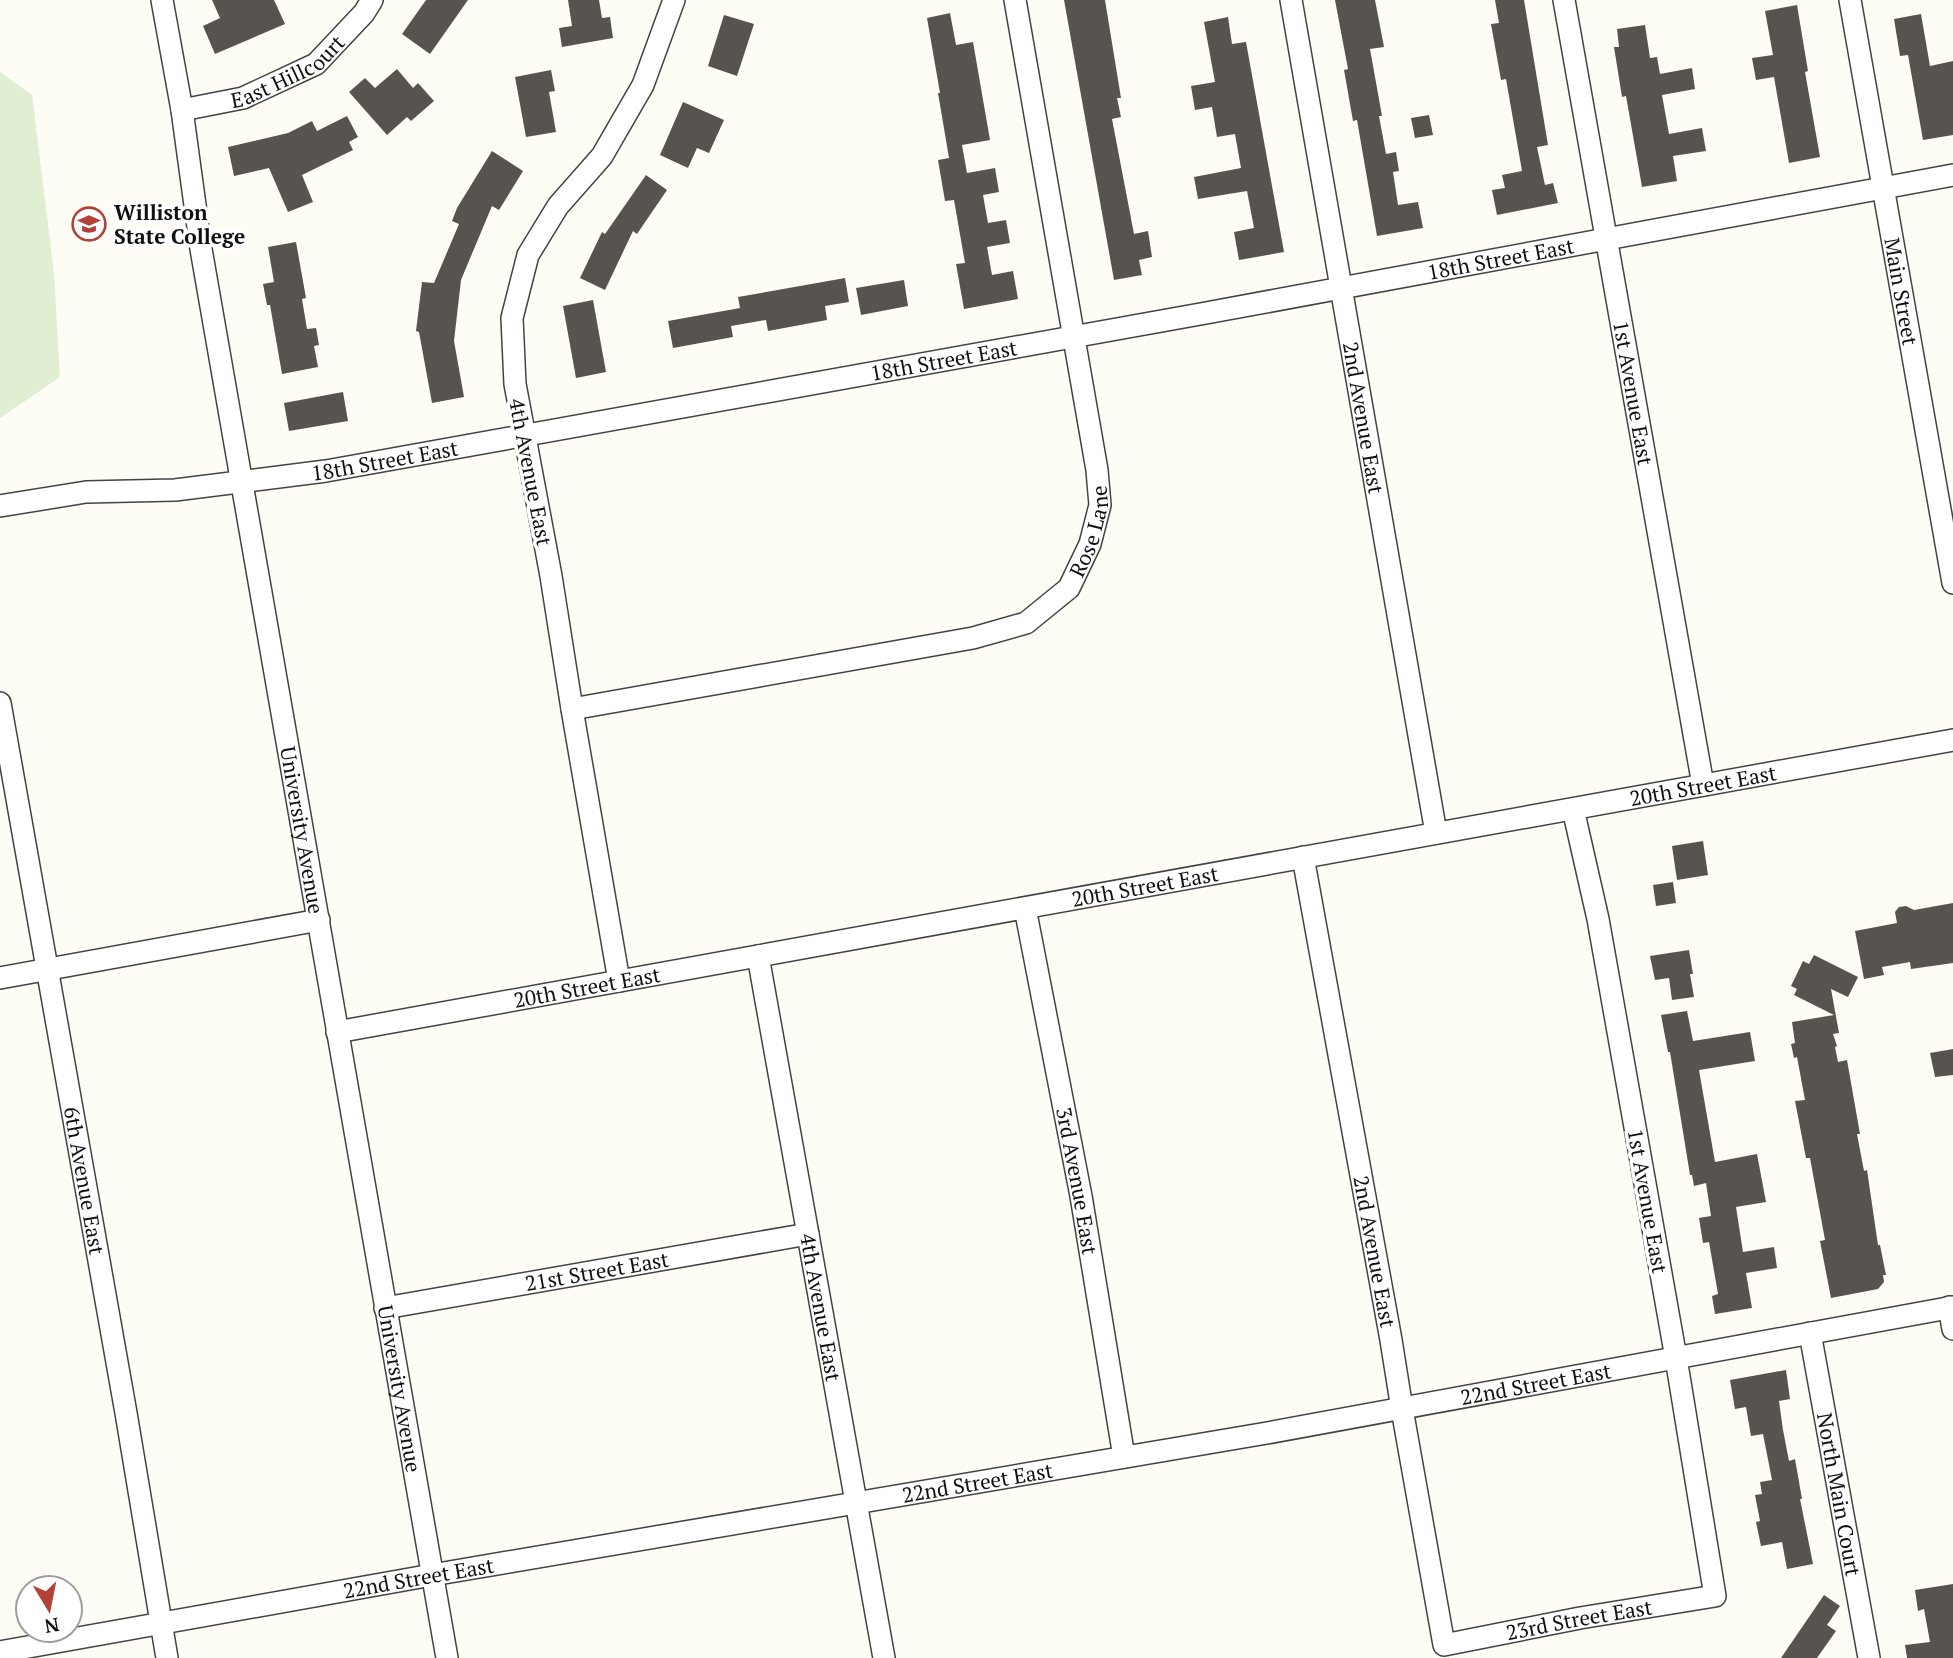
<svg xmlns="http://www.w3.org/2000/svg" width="1953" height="1658" font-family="'PT Serif',serif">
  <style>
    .pitch { fill: #e0eed2 }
    .building { fill: #58534e }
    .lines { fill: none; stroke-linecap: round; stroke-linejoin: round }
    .minor-casing { stroke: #434343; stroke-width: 24 }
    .minor { stroke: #fff; stroke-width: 21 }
    .labels { text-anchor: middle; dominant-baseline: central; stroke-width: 7; stroke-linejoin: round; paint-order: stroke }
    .street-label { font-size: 21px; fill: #101010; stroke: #fff }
    .poi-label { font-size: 21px; font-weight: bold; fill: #101010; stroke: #fff; text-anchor: start }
  </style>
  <rect width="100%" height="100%" fill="#fefdf5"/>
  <path class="pitch" d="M0,72l32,23 22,178 6,104 -60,41z"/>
  <g class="building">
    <path d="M212,0h62l11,24 -70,30 -12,-28 17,-8z"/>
    <path d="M426,0h42l-38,54 -28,-20z"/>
    <path d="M568,0h31l3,18 8,-1 3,21 -51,9 -3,-19 13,-2z"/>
    <path d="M1064,0h41l16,98h-4l4,19 -9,2 22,115 14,-3 4,26 -13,3 3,15 -28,5z"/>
    <path d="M1335,0h40l9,47 -14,2 12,67h-3l7,38 10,-2 3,19 -6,1 5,33 20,-3 5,26 -46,8 -20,-116 -4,1 -9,-51 4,-1z"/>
    <path d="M1495,0h29l24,145 -11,2 8,38 8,-2 5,20 -61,12 -5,-25 13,-2 -3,-13 20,-4 -16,-92 -5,1 -10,-56 8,-1z"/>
    <path d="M1797,5l11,66 -3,1 15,85 -31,6 -15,-86 -18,3 -4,-22 21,-3 -8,-44z"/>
    <path d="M950,13l6,32 17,-3 17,98 -28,5 5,28 28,-5 4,24 -16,3 5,28 18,-3 4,23 -23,4 5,28 21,-4 5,28 -54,10 -8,-45 9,-1 -11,-63 -9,1 -7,-41 11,-2 -11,-65h2l-13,-75z"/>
    <path d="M1921,14l9,52 23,-5v74l-30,5 -15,-85 -8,1 -6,-37z"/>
    <path d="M724,15l30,9 -17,52 -29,-10z"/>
    <path d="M1228,17l4,27 14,-2 38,210 -45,8 -5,-28 20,-4 -7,-37 -49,8 -4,-22 47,-9 -6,-34 -18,3 -5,-30 -17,3 -4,-24 24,-4 -11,-60z"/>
    <path d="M1645,25l5,33 7,-1 3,17 32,-6 3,21 -33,6 7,39 33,-6 4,23 -33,5 4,25 -35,6 -16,-91 -4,1 -8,-50h5l-2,-18z"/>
    <path d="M397,69l16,19 5,-5 16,18 -23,20 -4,-4 -20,18 -38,-43 16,-14 10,10z"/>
    <path d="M551,70l4,21 -6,1 7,40 -30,5 -11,-60z"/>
    <path d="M683,102l41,18 -15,33 -12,-5 -9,20 -28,-13z"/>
    <path d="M1429,115l4,20 -18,3 -4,-20z"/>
    <path d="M347,116l11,21 -9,5 4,8 -51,25 11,27 -25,10 -19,-44 -35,8 -6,-29 60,-14 24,-12 5,10z"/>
    <path d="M492,151l31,20 -24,39 -7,-4 -31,74 -7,61 10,56 -32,6 -13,-71 -3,-1 6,-49 12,1 25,-59 -7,-3 5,-13z"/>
    <path d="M646,175l21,15 -30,44 -4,-3 -28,59 -25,-12 22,-46 3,2z"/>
    <path d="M296,242l10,56 -4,1 5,30 9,-1 3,17 -5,1 4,21 -36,7 -12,-69h-3l-4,-21 11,-2 -6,-35z"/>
    <path d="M845,278l4,24 -24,4 2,14 -59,11 -2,-11 -35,6 2,11 -60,11 -5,-27 72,-13 -2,-11z"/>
    <path d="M904,280l4,26 -47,9 -5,-27z"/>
    <path d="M593,300l13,72 -30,6 -13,-72z"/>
    <path d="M343,392l5,29 -59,10 -5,-28z"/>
    <path d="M1703,841l5,34 -31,5 -5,-34z"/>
    <path d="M1673,882l3,21 -20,3 -3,-21z"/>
    <path d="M1953,903v60l-42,6 -1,-7 -28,5 2,8 -20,4 -9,-48 42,-8 -2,-11 4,-5 7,-1 8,4z"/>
    <path d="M1689,950l4,24h-3l4,23 -22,3 -3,-22 -14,2 -5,-24z"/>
    <path d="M1814,955l44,22 -10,20 -17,-8 8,44 -6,1 4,12 -2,1 3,15 9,-2 13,74h-3l7,37 3,-1 11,75h2l6,30h-3l1,7 -6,7 -47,9 -11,-57 5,-1 -15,-82h-4l-11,-57 10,-1 -8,-43 -3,1 -3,-14 4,-1 -3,-21 42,-7 -40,-20 3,-6 -6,-3 12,-25 6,3z"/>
    <path d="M1687,1011l6,30 57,-9 5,29 -56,9 16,92 42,-8 9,48 -30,5 7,45 31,-5 3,21 -31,5 6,35 -37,6 -3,-18 6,-2 -9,-52 -6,1 -4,-25 12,-2 -5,-33 -12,3 -2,-11h-2l-20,-123h-2l-7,-37z"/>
    <path d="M1953,1049v26l-18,2 -5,-24z"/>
    <path d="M1786,1370l4,29 -11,2 4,29 6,31 6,-2 7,40h-2l13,65 -26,5 -5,-27 -21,4 -5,-24 4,-1 -5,-26 7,-1 -2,-12 12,-2 -9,-46 -12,2 -5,-29 -11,2 -5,-29z"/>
    <path d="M1953,1584v74h-46l-2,-13 25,-3 -6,-33 -6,2 -3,-21z"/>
    <path d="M1824,1595l16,11 -13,19 9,6 -19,27h-36z"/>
  </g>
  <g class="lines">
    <defs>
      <g id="minor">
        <path id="s1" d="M162,0l20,110 19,139 246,1409"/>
        <path id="s2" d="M1291,0l145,833"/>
        <path id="s3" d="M1564,0l139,785"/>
        <path id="s4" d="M1850,0l103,583"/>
        <path id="s5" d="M182,110l61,-12 73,-34 48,-51 8,-13"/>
        <path id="s6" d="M0,506l86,-14 89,-2 151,-19 880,-158 747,-138"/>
        <path id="s7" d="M0,703l126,710 41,245"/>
        <path id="s8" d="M572,709l401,-71 53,-15 43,-35 21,-44 10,-39 -3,-35 -82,-470"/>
        <path id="s9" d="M1303,857l88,483 11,69 42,236 136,-27 135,-22 -39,-238 -78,-439 -25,-110"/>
        <path id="s10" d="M1025,908l56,288 43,261"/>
        <path id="s11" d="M758,956l126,702"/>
        <path d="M0,978l319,-58"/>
        <path d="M619,981l-47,-272 -21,-133 -36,-192 -3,-66 16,-63 30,-49 44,-50 41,-71 31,-85"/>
        <path id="s12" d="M337,1032l1616,-292"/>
        <path d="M1949,1307l4,22"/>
        <path id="s13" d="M385,1308l423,-74"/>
        <path id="s14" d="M1810,1333l59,325"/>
        <path id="s15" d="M0,1652l432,-77 835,-142 686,-126"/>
      </g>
    </defs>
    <use href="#minor" class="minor-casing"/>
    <use href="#minor" class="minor"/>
  </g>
  <defs>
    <symbol id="university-ring" viewBox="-11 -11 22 22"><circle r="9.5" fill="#fff" stroke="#b24137" stroke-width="1.5"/><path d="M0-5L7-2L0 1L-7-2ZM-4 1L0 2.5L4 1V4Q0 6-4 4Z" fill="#b24137"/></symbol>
  </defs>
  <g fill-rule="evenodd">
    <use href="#university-ring" x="70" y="205" width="38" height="38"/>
  </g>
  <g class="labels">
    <g class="street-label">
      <text stroke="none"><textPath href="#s5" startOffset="114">East Hillcourt</textPath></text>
      <text stroke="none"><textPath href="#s6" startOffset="1522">18th Street East</textPath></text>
      <text stroke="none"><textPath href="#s4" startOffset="296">Main Street</textPath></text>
      <text stroke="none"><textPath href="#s6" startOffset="956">18th Street East</textPath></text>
      <text stroke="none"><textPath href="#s3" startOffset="399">1st Avenue East</textPath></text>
      <text stroke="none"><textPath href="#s2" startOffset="424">2nd Avenue East</textPath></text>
      <text stroke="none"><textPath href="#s6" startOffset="388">18th Street East</textPath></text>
      <text transform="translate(531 472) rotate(79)">4th Avenue East</text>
      <text stroke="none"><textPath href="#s8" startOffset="579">Rose Lane</textPath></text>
      <text stroke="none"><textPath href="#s12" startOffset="1388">20th Street East</textPath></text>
      <text stroke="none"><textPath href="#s1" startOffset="842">University Avenue</textPath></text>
      <text stroke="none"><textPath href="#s12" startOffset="821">20th Street East</textPath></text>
      <text stroke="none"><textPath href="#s12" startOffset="254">20th Street East</textPath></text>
      <text stroke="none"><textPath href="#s7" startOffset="485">6th Avenue East</textPath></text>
      <text stroke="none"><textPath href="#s10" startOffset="278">3rd Avenue East</textPath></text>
      <text transform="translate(1648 1201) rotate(80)">1st Avenue East</text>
      <text stroke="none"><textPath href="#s9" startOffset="401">2nd Avenue East</textPath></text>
      <text stroke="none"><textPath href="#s13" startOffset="215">21st Street East</textPath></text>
      <text stroke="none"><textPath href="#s11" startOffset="357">4th Avenue East</textPath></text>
      <text stroke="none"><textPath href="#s15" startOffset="1559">22nd Street East</textPath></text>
      <text stroke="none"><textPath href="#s1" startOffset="1409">University Avenue</textPath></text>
      <text stroke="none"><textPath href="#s15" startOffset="992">22nd Street East</textPath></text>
      <text stroke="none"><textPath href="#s14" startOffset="164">North Main Court</textPath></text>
      <text stroke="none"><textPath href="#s15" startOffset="425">22nd Street East</textPath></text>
      <text stroke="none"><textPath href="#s9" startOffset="938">23rd Street East</textPath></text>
    </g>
    <g class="poi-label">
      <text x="114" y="212">Williston<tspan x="114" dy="24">State College</tspan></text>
    </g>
  </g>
  <g transform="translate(49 1609) rotate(170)"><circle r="33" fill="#ffffff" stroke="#9f9f9f" stroke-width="2"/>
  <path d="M0-5L12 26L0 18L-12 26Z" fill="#b24137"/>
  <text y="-10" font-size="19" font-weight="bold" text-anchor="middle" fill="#101010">N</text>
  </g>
</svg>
